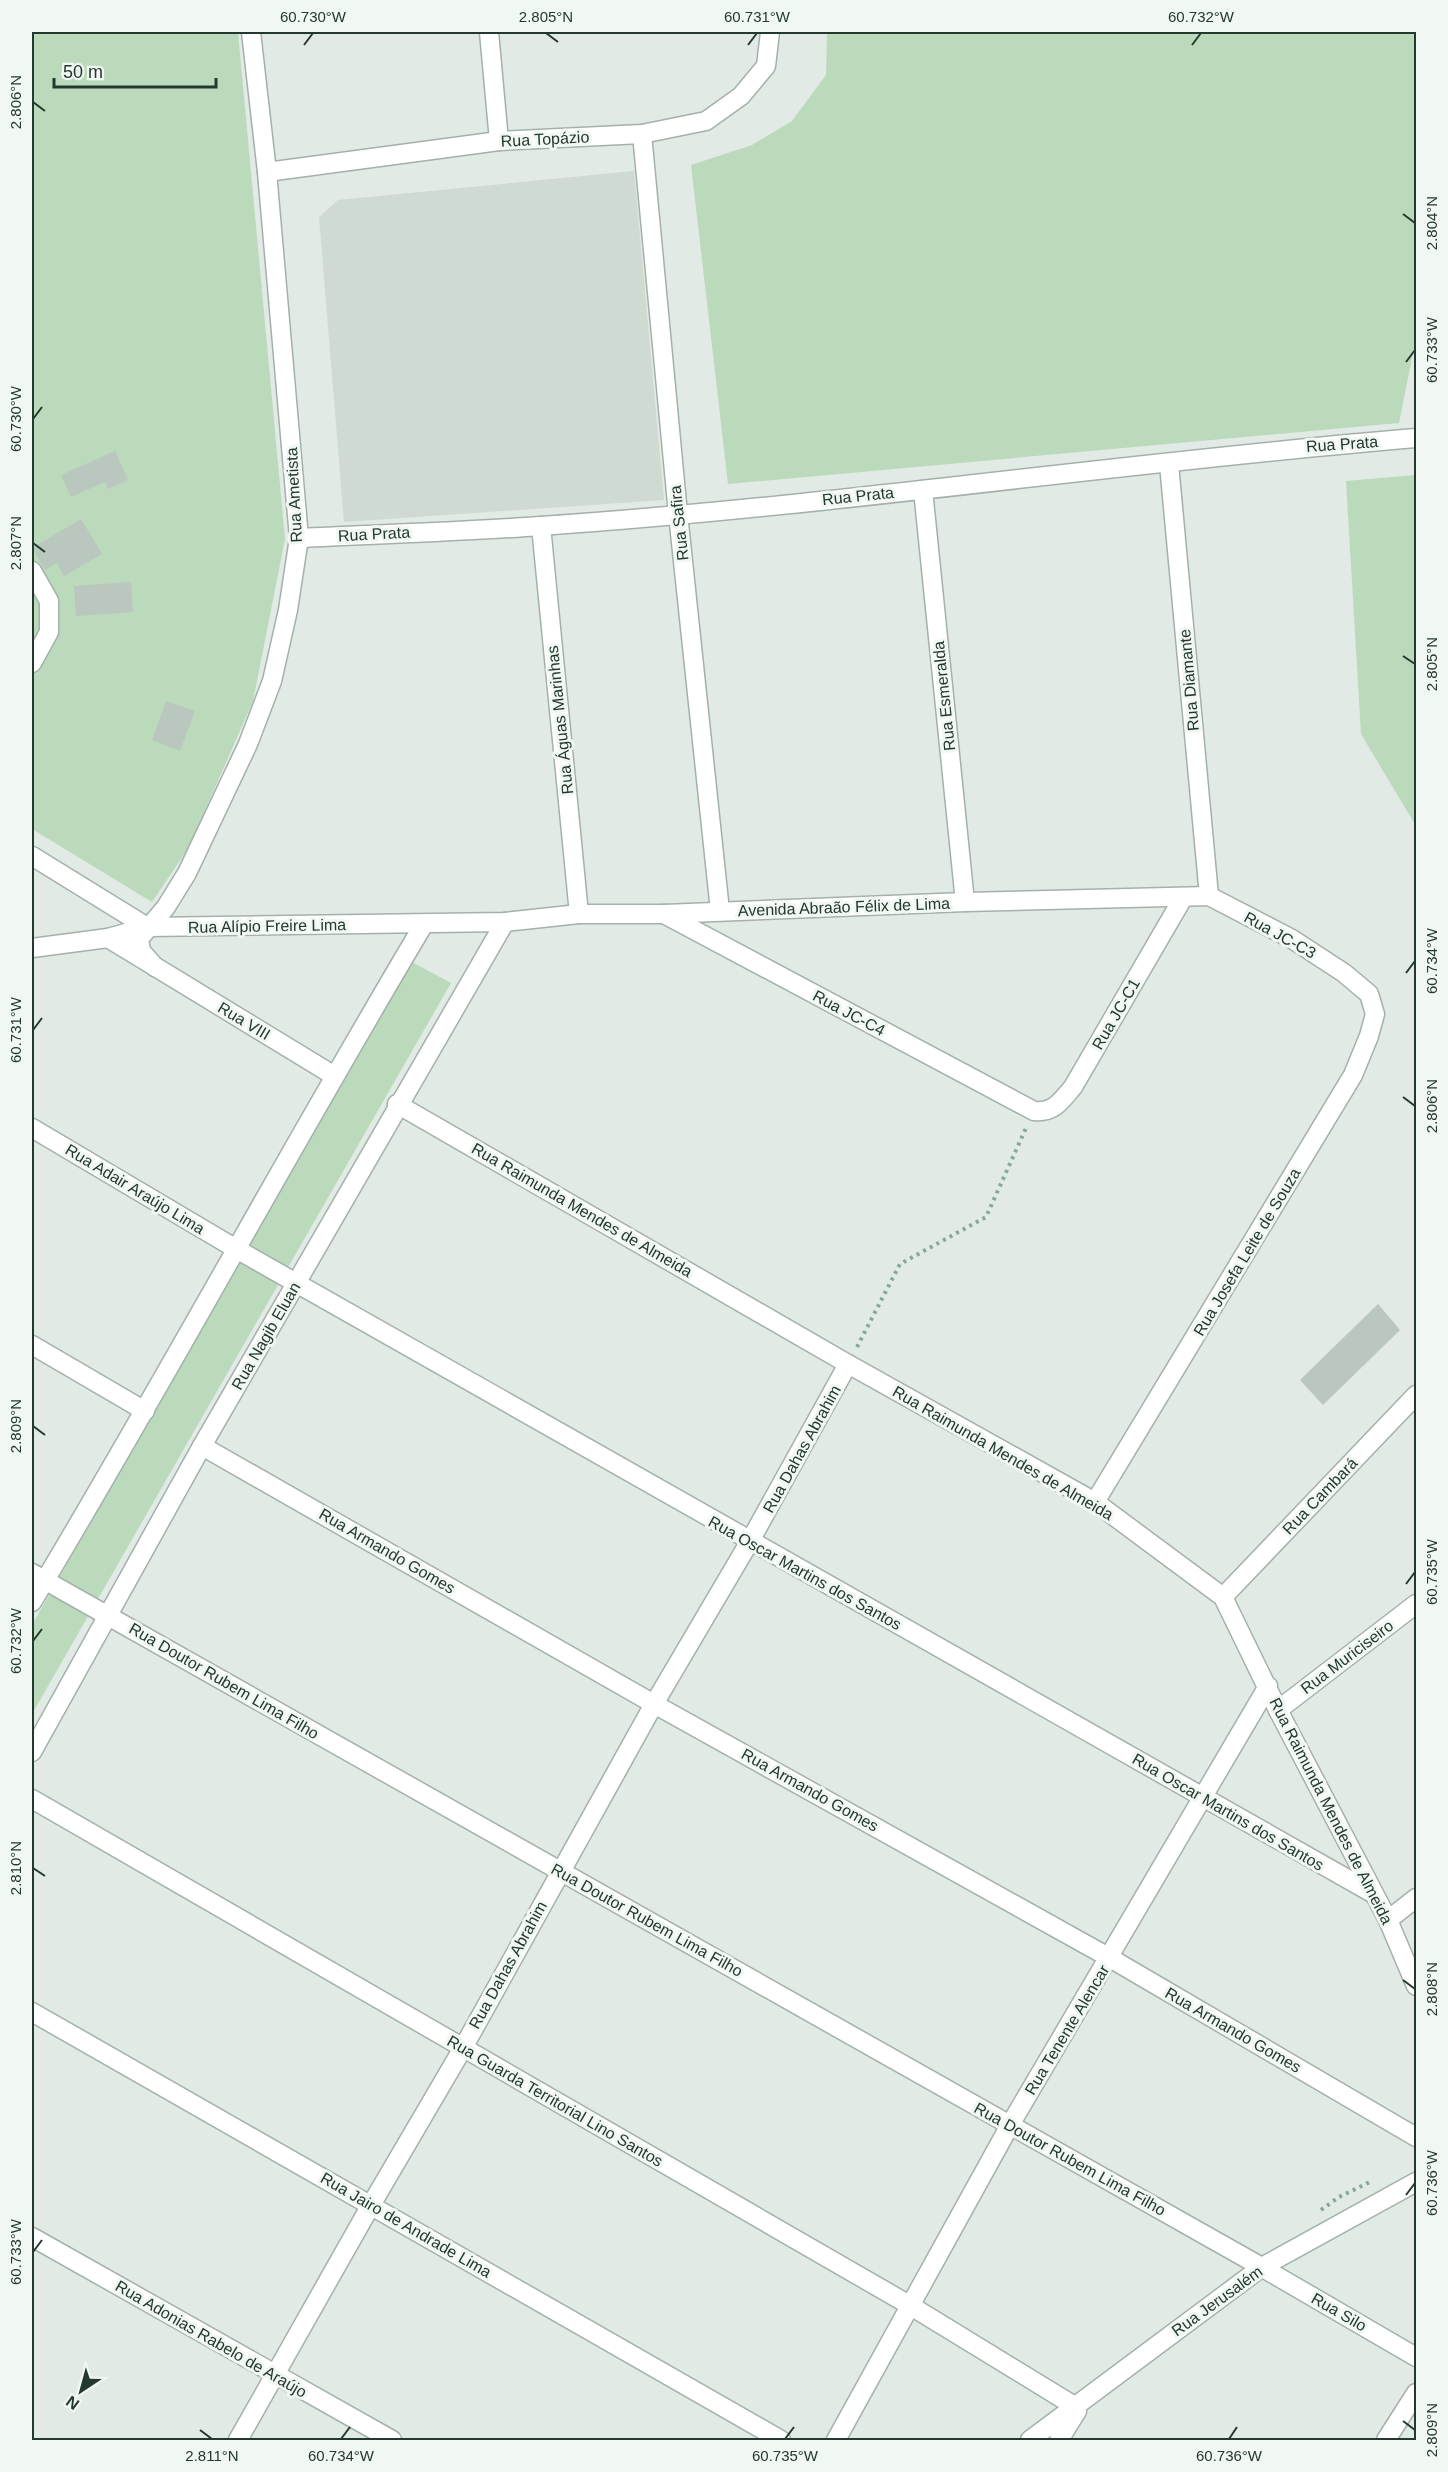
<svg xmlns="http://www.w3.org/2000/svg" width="1448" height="2472" font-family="Arial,sans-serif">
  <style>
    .built { fill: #cfdad2 }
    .green { fill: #bbdabc }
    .building { fill: #b9c7bf }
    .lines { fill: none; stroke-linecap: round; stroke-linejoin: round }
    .minor-casing { stroke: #a4b1aa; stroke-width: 21 }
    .path { stroke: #84ab95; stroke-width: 4; stroke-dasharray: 3 4.5; stroke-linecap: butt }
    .minor { stroke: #fff; stroke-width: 18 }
    .ticks { fill: none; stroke: #23392e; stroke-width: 2 }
    .labels { text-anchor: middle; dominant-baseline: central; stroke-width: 6; stroke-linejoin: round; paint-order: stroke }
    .street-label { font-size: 16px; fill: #23392e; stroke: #f1f7f2 }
    .neatline { fill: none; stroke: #23392e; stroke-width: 2 }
    .ticks-label { font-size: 15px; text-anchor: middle; fill: #23392e }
  </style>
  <rect width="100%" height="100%" fill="#e1eae4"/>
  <path class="built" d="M634,171l30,329 -320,22 -25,-305 19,-17z"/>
  <g class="green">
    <path d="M32,32h206l47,507 -32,162 -64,146 -37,55 -120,-73z"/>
    <path d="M827,32h589v306l-17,85 -671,61 -37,-319 61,-20 40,-24 34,-46z"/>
    <path d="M1416,475v351l-55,-92 -15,-253z"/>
    <path d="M410,961l41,22 -419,731v-89z"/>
  </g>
  <g class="building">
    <path d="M115,451l13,29 -20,9 -3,-7 -34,15 -10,-22z"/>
    <path d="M81,519l21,35 -38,22 -7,-13 -12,7 -13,-22z"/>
    <path d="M131,582l2,30 -57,4 -2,-30z"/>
    <path d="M166,701l29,10 -15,40 -28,-11z"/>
    <path d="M1378,1304l22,26 -77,75 -23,-25z"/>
  </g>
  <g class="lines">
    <defs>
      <g id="minor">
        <path d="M489,32l10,109"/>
        <path d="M642,134l36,380 42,397"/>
        <path d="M267,172l232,-31 143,-7 64,-13 35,-25 25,-30 4,-34"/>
        <path d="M1169,464l40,432"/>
        <path d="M923,490l42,412"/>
        <path d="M541,526l38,388"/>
        <path d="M299,538c81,-4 162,-6 242,-12 293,-20 583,-64 875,-88"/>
        <path d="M32,571l17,30v31l-17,31"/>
        <path d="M32,856l115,71"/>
        <path d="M664,914l370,197c20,2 27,-10 39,-24l110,-189"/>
        <path d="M108,938l225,137"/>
        <path d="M32,948l76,-10 39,-11 358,-5 74,-8h85l301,-12 244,-6 83,43 52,34 25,21 6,20 -6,22 -16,39 -258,427"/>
        <path d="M155,967l-14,-16 -2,-12 27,-32 21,-34 61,-129 24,-63 16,-71 11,-72 -32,-366 -16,-140"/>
        <path d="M397,1104l451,260 247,138 128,95 55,113 110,210 28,66"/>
        <path d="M32,1128l206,122 1136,644"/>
        <path d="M32,1345l113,66"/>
        <path d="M202,1446l452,258 456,254 306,179"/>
        <path d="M32,1573l1219,688 165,96"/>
        <path d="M1223,1597l193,-202"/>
        <path d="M32,1602c135,-224 258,-454 392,-678"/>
        <path d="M1278,1710l138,-106"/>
        <path d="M32,1752l170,-306 303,-524"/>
        <path d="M32,1799l879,507 165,101"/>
        <path d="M1388,1920l28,-22"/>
        <path d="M32,2012l749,428"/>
        <path d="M32,2237l360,203"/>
        <path d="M238,2440l133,-235 92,-157 191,-344 96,-163 98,-177"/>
        <path d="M836,2440l174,-315 258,-439"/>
        <path d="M1030,2440l232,-173 154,-85"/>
        <path d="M1059,2440l18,-29"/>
        <path d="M1386,2440l30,-47"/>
      </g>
    </defs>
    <use href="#minor" class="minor-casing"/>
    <g class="path">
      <path d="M857,1347l43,-83 86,-47 40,-89"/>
      <path d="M1321,2210l18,-13 33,-16"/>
    </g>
    <use href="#minor" class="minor"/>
  </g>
  <path class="ticks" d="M546,33l12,9M304,45l9,-12M748,45l9,-12M1192,45l9,-12M33,102l12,9M1403,214l12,9M1406,362l9,-12M33,419l9,-12M33,543l12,9M1403,656l12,8M1406,973l9,-12M33,1030l9,-12M1403,1097l12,9M33,1426l12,9M1406,1584l9,-12M33,1641l9,-12M33,1868l12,8M1403,1980l12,9M1406,2195l9,-12M33,2252l9,-12M1403,2421l12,9M200,2430l12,9M341,2439l9,-12M785,2439l9,-12M1229,2439l8,-12"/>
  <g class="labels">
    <g class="street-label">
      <text transform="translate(545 139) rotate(-3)">Rua Topázio</text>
      <text transform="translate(1342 444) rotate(-4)">Rua Prata</text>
      <text transform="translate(294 495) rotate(-93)">Rua Ametista</text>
      <text transform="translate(858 496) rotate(-6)">Rua Prata</text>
      <text transform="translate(679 523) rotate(-96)">Rua Safira</text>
      <text transform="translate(374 534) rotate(-3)">Rua Prata</text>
      <text transform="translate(1189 680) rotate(-95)">Rua Diamante</text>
      <text transform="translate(944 696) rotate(-96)">Rua Esmeralda</text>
      <text transform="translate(560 720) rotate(-96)">Rua Águas Marinhas</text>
      <text transform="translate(844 907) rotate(-2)">Avenida Abraão Félix de Lima</text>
      <text transform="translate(267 926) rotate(-1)">Rua Alípio Freire Lima</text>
      <text transform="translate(1280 935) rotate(29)">Rua JC-C3</text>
      <text transform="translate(849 1013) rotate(28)">Rua JC-C4</text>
      <text transform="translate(1116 1014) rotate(-60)">Rua JC-C1</text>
      <text transform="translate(244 1021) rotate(31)">Rua VIII</text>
      <text transform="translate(135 1189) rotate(31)">Rua Adair Araújo Lima</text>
      <text transform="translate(582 1210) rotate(30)">Rua Raimunda Mendes de Almeida</text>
      <text transform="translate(1247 1252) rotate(-59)">Rua Josefa Leite de Souza</text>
      <text transform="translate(266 1336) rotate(-60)">Rua Nagib Eluan</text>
      <text transform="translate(802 1449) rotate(-61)">Rua Dahas Abrahim</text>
      <text transform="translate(1003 1453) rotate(30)">Rua Raimunda Mendes de Almeida</text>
      <text transform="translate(1320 1496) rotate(-46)">Rua Cambará</text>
      <text transform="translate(387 1551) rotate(30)">Rua Armando Gomes</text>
      <text transform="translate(805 1573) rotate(29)">Rua Oscar Martins dos Santos</text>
      <text transform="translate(1347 1657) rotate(-37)">Rua Muriciseiro</text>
      <text transform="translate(224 1681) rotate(30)">Rua Doutor Rubem Lima Filho</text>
      <text transform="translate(810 1790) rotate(29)">Rua Armando Gomes</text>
      <text transform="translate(1331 1811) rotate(63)">Rua Raimunda Mendes de Almeida</text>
      <text transform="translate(1228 1812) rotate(30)">Rua Oscar Martins dos Santos</text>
      <text transform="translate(647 1920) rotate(29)">Rua Doutor Rubem Lima Filho</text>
      <text transform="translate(508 1965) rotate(-61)">Rua Dahas Abrahim</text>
      <text transform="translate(1067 2030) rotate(-59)">Rua Tenente Alencar</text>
      <text transform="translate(1233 2030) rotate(30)">Rua Armando Gomes</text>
      <text transform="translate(555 2101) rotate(30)">Rua Guarda Territorial Lino Santos</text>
      <text transform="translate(1070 2159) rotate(29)">Rua Doutor Rubem Lima Filho</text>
      <text transform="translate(406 2225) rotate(30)">Rua Jairo de Andrade Lima</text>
      <text transform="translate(1217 2301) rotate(-36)">Rua Jerusalém</text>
      <text transform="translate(1339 2312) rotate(30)">Rua Silo</text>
      <text transform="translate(211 2339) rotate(30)">Rua Adonias Rabelo de Araújo</text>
    </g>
  </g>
  <rect width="1448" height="2472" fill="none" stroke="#f1f7f2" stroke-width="66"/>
  <g transform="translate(81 2391) rotate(216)" stroke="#f1f7f2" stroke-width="4.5" paint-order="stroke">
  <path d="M0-4.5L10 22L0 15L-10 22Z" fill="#23392e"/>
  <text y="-9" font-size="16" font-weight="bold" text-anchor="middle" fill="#23392e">N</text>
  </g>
  <path d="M54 78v9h162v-9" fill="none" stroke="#23392e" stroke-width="3"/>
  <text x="63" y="78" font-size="18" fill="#23392e" stroke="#f1f7f2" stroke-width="4.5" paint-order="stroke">50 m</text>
  <rect x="33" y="33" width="1382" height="2406" class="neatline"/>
  <g class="ticks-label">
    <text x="313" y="22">60.730°W</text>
    <text x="546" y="22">2.805°N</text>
    <text x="757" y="22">60.731°W</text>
    <text x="1201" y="22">60.732°W</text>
    <text transform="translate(16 102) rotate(-90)" y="5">2.806°N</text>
    <text transform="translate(1432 223) rotate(-90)" y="5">2.804°N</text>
    <text transform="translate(1432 350) rotate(-90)" y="5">60.733°W</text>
    <text transform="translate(16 419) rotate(-90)" y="5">60.730°W</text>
    <text transform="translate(16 543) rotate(-90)" y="5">2.807°N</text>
    <text transform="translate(1432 664) rotate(-90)" y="5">2.805°N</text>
    <text transform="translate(1432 961) rotate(-90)" y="5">60.734°W</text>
    <text transform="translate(16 1030) rotate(-90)" y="5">60.731°W</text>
    <text transform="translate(1432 1106) rotate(-90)" y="5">2.806°N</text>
    <text transform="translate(16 1426) rotate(-90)" y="5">2.809°N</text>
    <text transform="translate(1432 1572) rotate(-90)" y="5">60.735°W</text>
    <text transform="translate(16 1641) rotate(-90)" y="5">60.732°W</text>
    <text transform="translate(16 1868) rotate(-90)" y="5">2.810°N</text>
    <text transform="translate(1432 1989) rotate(-90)" y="5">2.808°N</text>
    <text transform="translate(1432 2183) rotate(-90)" y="5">60.736°W</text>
    <text transform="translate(16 2252) rotate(-90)" y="5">60.733°W</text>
    <text transform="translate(1432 2430) rotate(-90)" y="5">2.809°N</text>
    <text x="212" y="2461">2.811°N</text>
    <text x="341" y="2461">60.734°W</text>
    <text x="785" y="2461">60.735°W</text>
    <text x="1229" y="2461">60.736°W</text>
  </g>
</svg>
